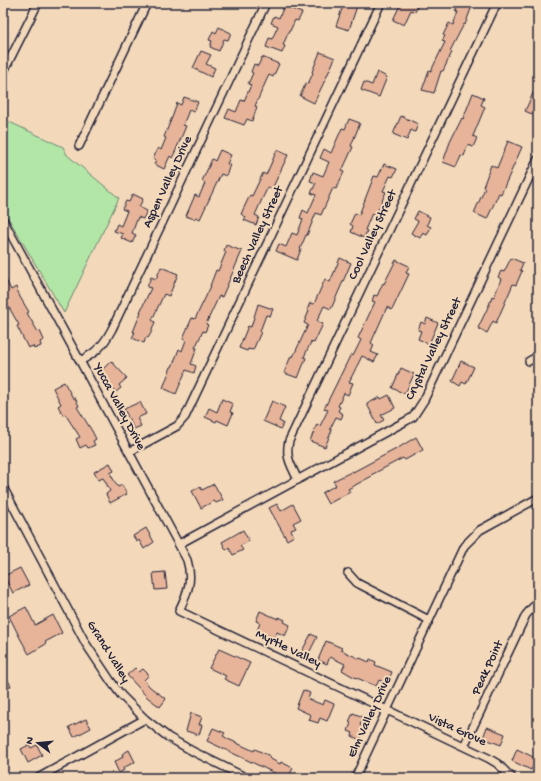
<svg xmlns="http://www.w3.org/2000/svg" width="541" height="781" font-family="'Gochi Hand',sans-serif">
  <style>
    .green { fill: #b2e6a7; stroke: #6a8471 }
    .building { fill: #e7b499; stroke: #22223b }
    .lines { fill: none; stroke-linecap: round; stroke-linejoin: round }
    .minor-casing { stroke: #22223b; stroke-width: 10 }
    .minor { stroke: #f3d9ba; stroke-width: 7 }
    .labels { text-anchor: middle; dominant-baseline: central; stroke-width: 4; stroke-linejoin: round; paint-order: stroke }
    .street-label { font-size: 13px; fill: #22223b; stroke: #f3d9ba }
  </style>
  <rect width="100%" height="100%" fill="#f3d9ba"/>
  <filter id="ink" filterUnits="userSpaceOnUse"><feTurbulence type="fractalNoise" baseFrequency=".025" numOctaves="2"/><feDisplacementMap in="SourceGraphic" scale="8" xChannelSelector="R" yChannelSelector="G"/><feConvolveMatrix kernelMatrix="1 2 1 2 8 2 1 2 1" color-interpolation-filters="sRGB"/></filter>
  <g filter="url(#ink)">
    <path class="green" d="M3,119l60,28 4,8 52,43 -55,115 -61,-104z"/>
    <g class="building">
      <path d="M344,3h14l-9,27 -13,-4z"/>
      <path d="M401,3h12l5,2 -3,7 -4,-2 -7,15 -11,-5z"/>
      <path d="M459,3h14l-8,22 -1,-1 -14,27 2,1 -9,19h-2l-7,22 -12,-3 7,-20 2,1 14,-29 -3,-1 3,-5 -2,-1 6,-12 4,2 5,-13 -2,-1z"/>
      <path d="M284,6l18,7 -4,8 -3,-1 -5,11h-1l-6,14 2,1 -3,7 -16,-6 3,-9 3,1 6,-13 -7,-3 3,-7 5,2z"/>
      <path d="M219,27l12,6 -3,7 -4,-1 -5,12 -9,-4 2,-6 -3,-1 4,-9 3,2z"/>
      <path d="M201,51l10,4 -5,9 9,4 -4,9 -18,-9z"/>
      <path d="M320,52l15,6 -9,20 -12,25 -14,-7 6,-13 2,1 5,-11 -1,-1z"/>
      <path d="M262,57l17,7 -6,13 -4,-2 -2,4 -12,27 2,1 -5,14 -5,-2 -3,6 -19,-7 4,-9 7,3 5,-12 3,1 7,-16 -3,-1 5,-11 -2,-1 3,-8 4,2z"/>
      <path d="M377,72l10,5 -8,20 -18,-7 3,-8 8,3z"/>
      <path d="M534,91l4,2v13l-4,9 -9,-4z"/>
      <path d="M473,93l11,5 -3,7 4,2 -12,29 4,2 -4,9 -5,-2 -4,11 -3,-1 -5,12 -13,-5 7,-20 12,-24 1,1z"/>
      <path d="M184,97l14,5 -4,10 -5,-2 -6,15 3,1 -10,24 -4,8 -2,-2 -6,13 -10,-5 2,-4 -3,-1 5,-11 3,2 5,-12 -2,-1 9,-22 4,-12 4,2z"/>
      <path d="M401,116l17,8 -3,8 -4,-2 -4,10 -14,-6z"/>
      <path d="M349,119l11,4 -9,23 2,1 -11,24 2,1 -8,17 -3,-1 -12,27 -5,-2 -9,22h-1l-6,14h1l-4,11 -21,-9 3,-7 7,3 6,-14 5,2 6,-16 -3,-1 3,-8 5,3 8,-18 -5,-2 5,-10 -6,-2 3,-9 10,4 6,-14 -9,-4 4,-9 7,4 11,-25 3,1z"/>
      <path d="M508,141l14,6 -21,47 -2,-1 -12,26 -13,-6 11,-25 -2,-1 8,-22 6,3z"/>
      <path d="M220,150l11,5 -4,9 3,1 -4,11 -5,-2 -21,45 -4,-2 -2,2 -8,-3 9,-21 4,2 6,-14 -3,-2 6,-13 4,-9 3,2z"/>
      <path d="M277,150l11,5 -16,34 -4,-2 -5,10 -8,18 4,2 -3,8 -12,-5 2,-3 -5,-3 9,-19 2,1 11,-23 3,2z"/>
      <path d="M384,164l13,5 -4,8 -3,-1 -7,15 3,1 -10,22 -4,-1 -7,17 2,1 -3,7 -13,-6 2,-6 -3,-2 5,-11 4,2 15,-39 4,1z"/>
      <path d="M133,194l10,5 -4,8 8,4 -4,8 -5,-2 -6,16 4,2 -4,8 -11,-5 2,-4 -9,-3 3,-7 4,2 6,-15 -5,-2 4,-8 3,1z"/>
      <path d="M418,211l12,6 -3,8 4,2 -4,8 -4,-2 -3,5 -9,-5 7,-12 -4,-2z"/>
      <path d="M226,245l16,6 -20,46 -3,-1 -13,28 2,1 -3,7 -2,-1 -8,17h2l-6,16 5,2 -2,7 -8,-3 -10,24 -13,-6 8,-21h1l7,-18 3,2 4,-11 -3,-2 9,-20 3,1 16,-33h-1l6,-16 2,1 8,-19 -2,-1z"/>
      <path d="M340,258l11,5 -20,46 -7,-3 -7,15 6,3 -9,19 -3,-1 -7,15 2,1 -8,20 -14,-5 7,-17 2,1 15,-32 -4,-2 5,-12 -2,-1 3,-7 4,1 11,-25 5,3z"/>
      <path d="M511,258l12,5 -3,7 2,1 -6,14 -3,-1 -17,39 -3,-2 -6,12 -9,-5 11,-23 3,-9 2,1 7,-18 -3,-2 3,-6 3,1z"/>
      <path d="M396,260l13,6 -3,7 3,1 -17,36 -5,-3 -16,36 3,2 -3,7 7,3 -4,7 -12,-6 -13,26 4,1 -5,12 -4,-2 -6,13 2,1 -2,4 5,3 -2,5 -5,-2 -6,12 2,1 -7,17 -15,-6 7,-17 3,2 8,-16 -4,-1 27,-55 2,2 8,-16 -3,-2 17,-36 -3,-1 2,-6 3,1 6,-13 1,1z"/>
      <path d="M161,267l17,7 -9,22 -5,-2 -12,26 3,2 -4,11 -3,5 -2,-1 -2,6 -12,-5 3,-6h-2l8,-20h-1l11,-24 -4,-1 4,-10 5,2z"/>
      <path d="M3,274l8,16 5,-3 4,10 9,15 -2,1 11,19 2,-1 4,9 -4,2 1,4 -7,3 -1,-3 -5,2 -11,-22 2,-1 -12,-21 -4,2z"/>
      <path d="M258,304l15,5 -3,7 -4,-1 -6,16 1,1 -8,18 -5,-1 -1,2 -8,-3 9,-22 3,1z"/>
      <path d="M427,318l11,5 -9,21 -11,-5 3,-8 -3,-1 3,-8 4,2z"/>
      <path d="M111,361l16,17 -8,7 2,3 -5,4 -18,-18z"/>
      <path d="M461,361l13,6 -8,17 -4,-2 -2,4 -8,-5z"/>
      <path d="M401,368l13,6 -9,20 -13,-6z"/>
      <path d="M64,382l9,16h2l4,8 -2,1 15,24 4,8 -3,2 2,4 -7,3 -2,-3 -6,3 -4,-9 4,-2 -15,-23 -2,1 -5,-9 3,-2 -8,-16z"/>
      <path d="M389,395l6,13 -14,7 3,5 -7,4 -10,-20 13,-7 1,2z"/>
      <path d="M222,399l11,5 -3,8 3,1 -5,12 -11,-5 -1,2 -11,-5 4,-9 8,4z"/>
      <path d="M272,401l13,6 -6,14 4,2 -2,6 -18,-8z"/>
      <path d="M140,402l6,12 -9,4 4,8 -7,3 -10,-20z"/>
      <path d="M416,437l7,13 -18,10 -2,-2 -32,17 1,1 -24,13 2,3 -22,12 -6,-11 14,-8 -3,-4 20,-10v1l45,-24z"/>
      <path d="M110,463l4,8 -4,2 6,11 2,3 4,-2 5,9 -17,9 -4,-9 4,-3 -5,-10 -2,-3 -5,2 -4,-8z"/>
      <path d="M214,484l9,16 -7,3 -2,-2 -13,7 -9,-17 8,-4 2,3z"/>
      <path d="M277,504l4,7 12,-7 8,15 -8,4 3,5 -5,2 3,6 -7,4 -18,-32z"/>
      <path d="M146,528l8,14 -10,7 -5,-9 -2,2 -4,-6z"/>
      <path d="M243,530l6,11 -9,5 3,4 -10,5 -4,-7 -3,2 -4,-8z"/>
      <path d="M20,568l9,17 -16,8 -9,-17z"/>
      <path d="M165,572l2,17 -12,1 -2,-17z"/>
      <path d="M26,607l9,18 18,-10 9,18 -17,9 1,2 -17,10 -9,-16 -11,-22z"/>
      <path d="M260,611l18,8 1,-2 6,3 -1,2 6,3 -5,11 -8,-4 -3,6 -17,-7 3,-8 -4,-2z"/>
      <path d="M311,634l6,3 -9,18 -6,-4z"/>
      <path d="M326,641l16,7 -1,2 19,9v-1l9,4 1,-3 6,3 -1,3 17,7 -5,12 -8,-4 -3,6 -24,-10 -10,-6 3,-6 -15,-7 -3,7 -9,-4z"/>
      <path d="M219,649l31,14 -11,23 -15,-7 2,-3 -17,-8z"/>
      <path d="M135,668l4,4 4,-3 6,6 -5,5 6,7 16,12 -6,8 -13,-10 -20,-22z"/>
      <path d="M3,671l8,15 -8,5z"/>
      <path d="M303,690l7,3 -2,6 15,6 2,-5 9,4 -7,17 -7,-3 -2,5 -9,-3 2,-5 -15,-7z"/>
      <path d="M191,713l11,4 -3,8h3l-3,10 -13,-4z"/>
      <path d="M353,713l10,4 -3,8 5,2 -5,13 -8,-4 1,-3 -5,-2 3,-8 -2,-1z"/>
      <path d="M86,719l5,9 -17,9 -5,-10z"/>
      <path d="M487,727l18,7 -4,11 -18,-7z"/>
      <path d="M213,728l12,5 -2,3 5,3 26,12 1,-2 15,7 -1,2 11,6 1,-2 12,6 -5,10h-3l-78,-37z"/>
      <path d="M29,745l2,3 6,-3 5,10 -14,8 -7,-14z"/>
      <path d="M517,749l20,10 -6,11 -19,-9z"/>
      <path d="M129,750l6,12 -12,6 1,2 -5,3 -5,-11 9,-5 -1,-3z"/>
    </g>
    <g class="lines">
      <defs>
        <g id="minor">
          <path d="M3,73l35,-70"/>
          <path d="M79,146l68,-143"/>
          <path d="M3,220l77,141 107,199c6,20 1,32 -8,51l309,147 10,6 14,14"/>
          <path d="M80,361c17,-9 23,-15 32,-32l154,-326"/>
          <path d="M529,361l9,-5"/>
          <path d="M129,452l48,-26 8,-9 196,-414"/>
          <path d="M298,480c-7,-15 -13,-23 -9,-39l208,-438"/>
          <path d="M3,487l83,157 24,36 11,15 24,24 23,18 26,15 53,26"/>
          <path d="M179,544l227,-123 7,-4 11,-17 114,-241"/>
          <path d="M348,573l9,10 72,37"/>
          <path d="M464,746l62,-131 5,-6 7,-7"/>
          <path d="M38,778l107,-59"/>
          <path d="M355,778l109,-232 16,-16 58,-32"/>
        </g>
      </defs>
      <use href="#minor" class="minor-casing"/>
      <use href="#minor" class="minor"/>
    </g>
  </g>
  <g class="labels">
    <g class="street-label">
      <text transform="translate(168 182) rotate(-65)">Aspen Valley Drive</text>
      <text transform="translate(258 235) rotate(-65)">Beech Valley Street</text>
      <text transform="translate(373 235) rotate(-65)">Cool Valley Street</text>
      <text transform="translate(434 349) rotate(-64)">Crystal Valley Street</text>
      <text transform="translate(119 407) rotate(62)">Yucca Valley Drive</text>
      <text transform="translate(288 649) rotate(26)">Myrtle Valley</text>
      <text transform="translate(108 652) rotate(58)">Grand Valley</text>
      <text transform="translate(488 668) rotate(-65)">Peak Point</text>
      <text transform="translate(370 717) rotate(-65)">Elm Valley Drive</text>
      <text transform="translate(457 730) rotate(25)">Vista Grove</text>
    </g>
  </g>
  <rect width="541" height="781" fill="none" stroke="#f3d9ba" stroke-width="16"/>
  <rect x="8" y="8" width="525" height="765" fill="none" stroke="#22223b" stroke-width="1.5" filter="url(#ink)"/>
  <g transform="translate(38 743) rotate(286)" stroke="#f3d9ba" stroke-width="3" paint-order="stroke">
  <path d="M0-3L7 15L0 10L-7 15Z" fill="#22223b"/>
  <text y="-6" font-size="11" font-weight="bold" text-anchor="middle" fill="#22223b">N</text>
  </g>
</svg>
